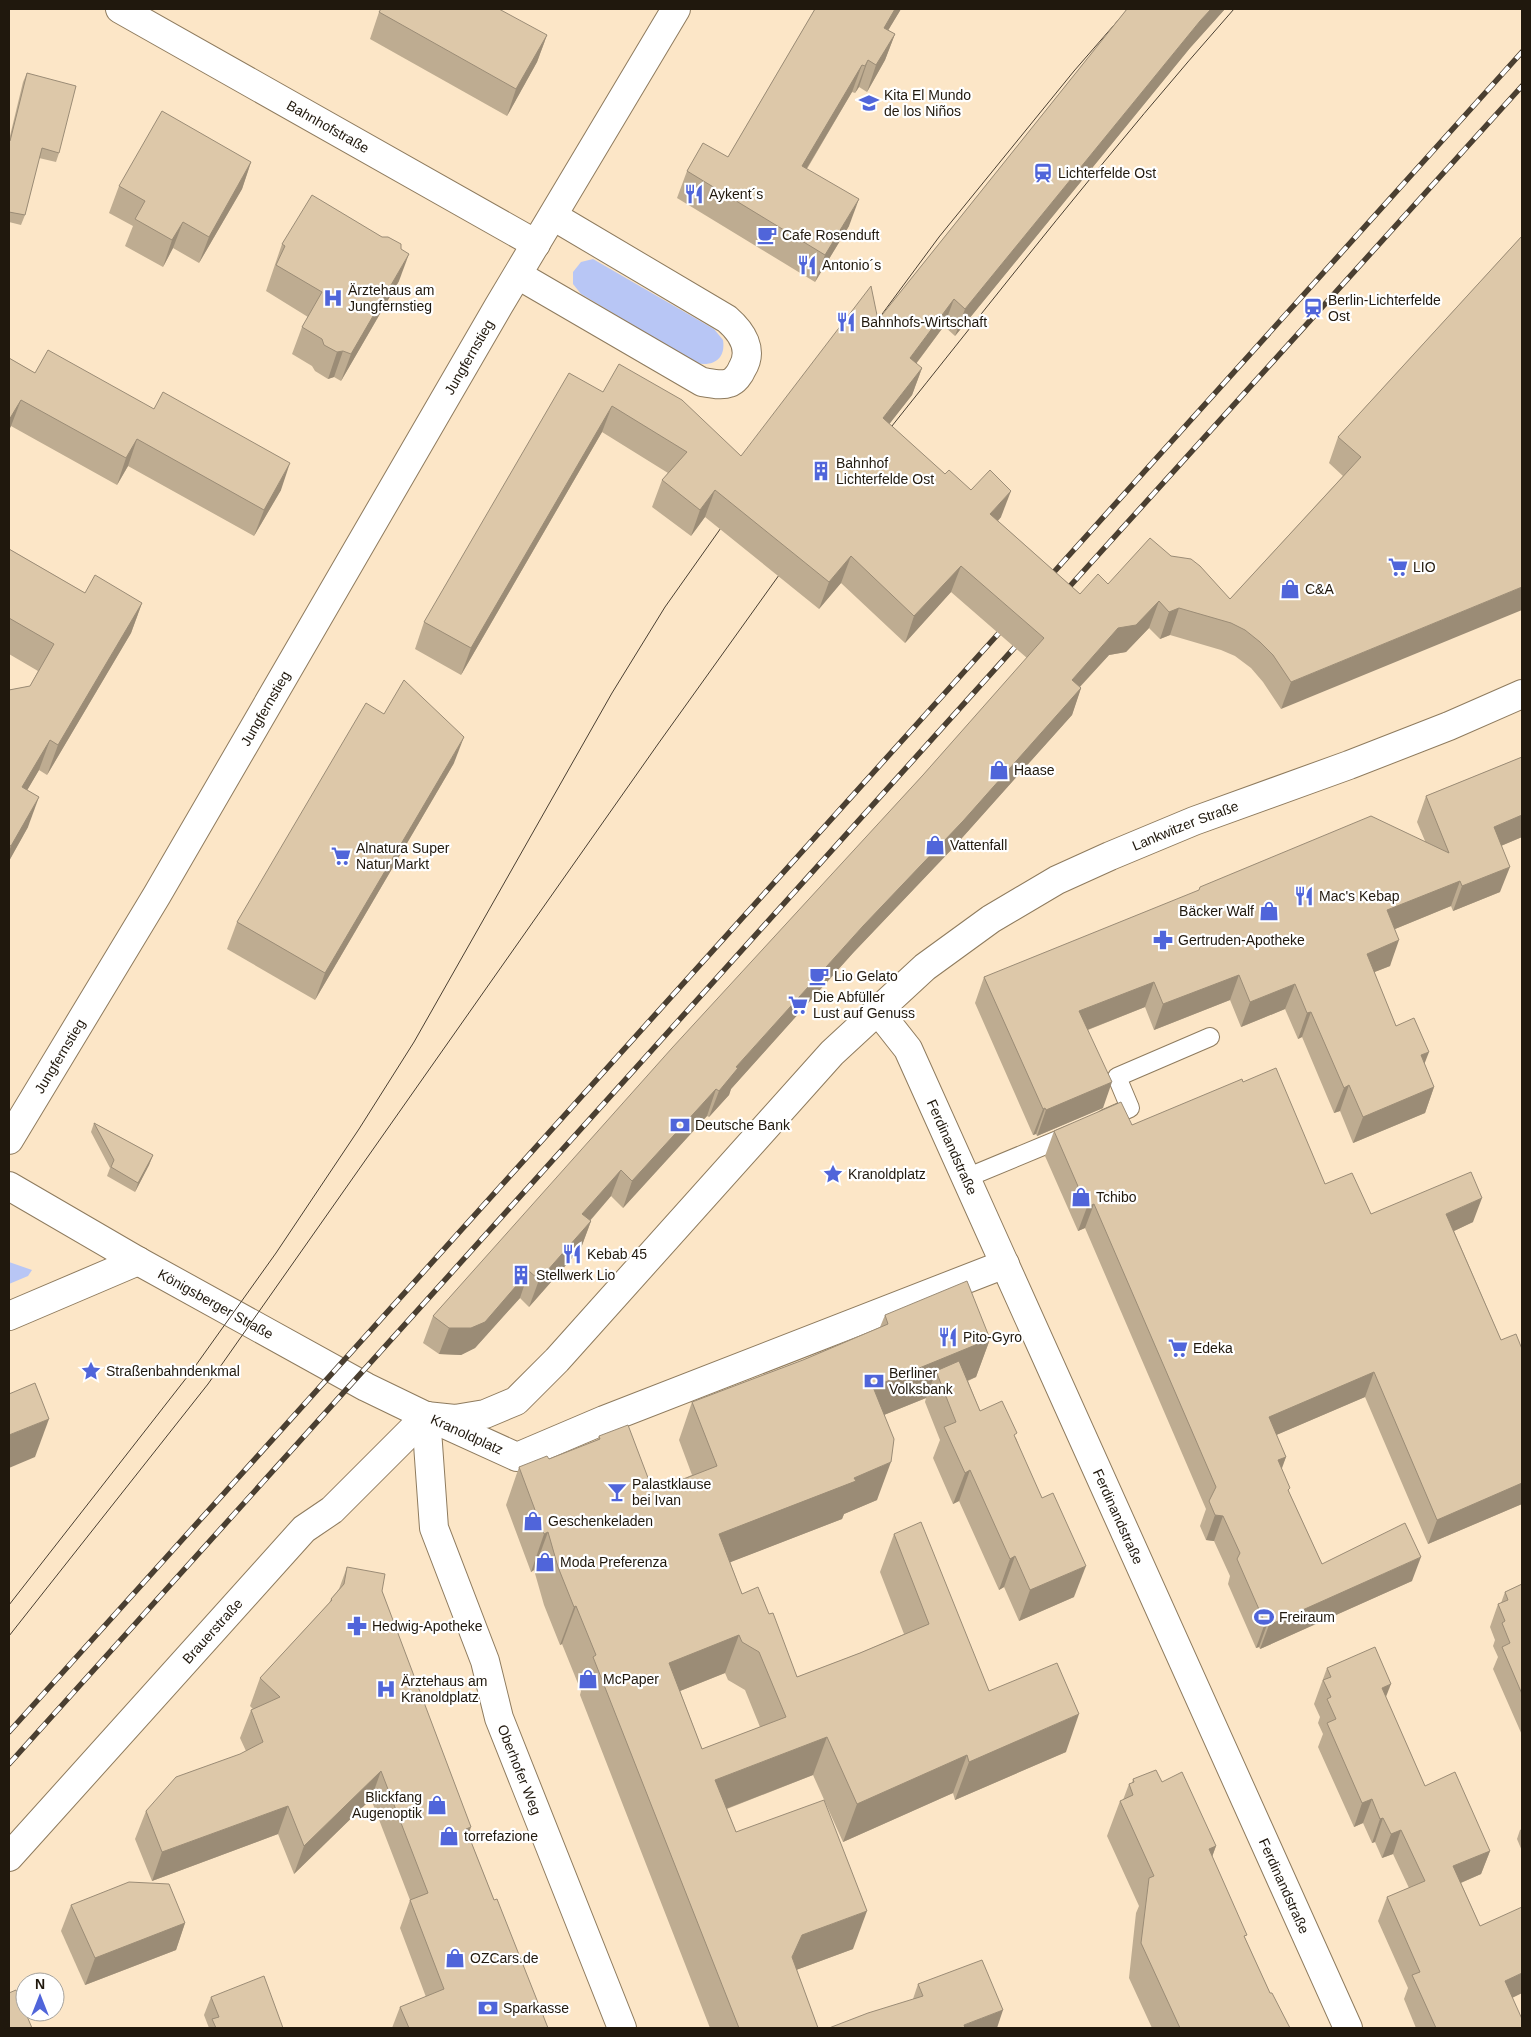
<svg xmlns="http://www.w3.org/2000/svg" width="1531" height="2037" font-family="Helvetica,sans-serif">
  <style>
    .green { fill: #b8c6f5 }
    .lines { fill: none; stroke-linecap: round; stroke-linejoin: round }
    .lane-casing { stroke: #8e7b5e; stroke-width: 20 }
    .street-casing { stroke: #8e7b5e; stroke-width: 30 }
    .secondary-casing { stroke: #8e7b5e; stroke-width: 30 }
    .lane { stroke: #fff; stroke-width: 18 }
    .street { stroke: #fff; stroke-width: 28 }
    .secondary { stroke: #fff; stroke-width: 28 }
    .tram { stroke: #4a3f31; stroke-width: 1 }
    .rail-casing { stroke: #4a3f31; stroke-width: 5.5 }
    .rail { stroke: #fff; stroke-width: 4; stroke-dasharray: 11; stroke-linecap: butt }
    .wall { fill: #beac91; fill-rule: evenodd }
    .shaded-wall { fill: #9b8c76 }
    .building { fill: #ddc8a9; stroke: #9b8c76; fill-rule: evenodd }
    .labels { text-anchor: middle; dominant-baseline: central; stroke-width: 4.5; stroke-linejoin: round; paint-order: stroke }
    .poi-label { font-size: 14px; fill: #20180d; stroke: #fff; text-anchor: start }
    .street-label { font-size: 14px; fill: #20180d; stroke: #fff }
  </style>
  <rect width="100%" height="100%" fill="#fce6c7"/>
  <g class="green">
    <path d="M593,259l121,70 9,11c3,19 -10,27 -27,23l-115,-69 -8,-10v-12l8,-10z"/>
    <path d="M9,1262l23,8 -4,6 -19,8z"/>
  </g>
  <g class="lines">
    <defs>
      <g id="lane">
        <path d="M1105,1119l25,-11 -13,-31 93,-40"/>
        <path d="M966,1178l106,-44"/>
      </g>
      <g id="street">
        <path id="s1" d="M120,9l416,235"/>
        <path d="M518,275l184,107c8,1 19,4 27,1 6,-2 11,-9 13,-14 12,-19 0,-37 -15,-50l-174,-103"/>
        <path id="s2" d="M878,1011l30,38 440,979"/>
        <path id="s3" d="M9,1140l148,-245 341,-588 178,-298"/>
        <path id="s4" d="M426,1416l8,112 51,133 14,57 123,310"/>
        <path id="s5" d="M427,1416l90,41 87,-37 401,-156"/>
        <path id="s6" d="M9,1857l295,-328 28,-19 94,-94"/>
      </g>
      <g id="secondary">
        <path id="s7" d="M9,1186l129,75 228,126 60,29 29,3 30,-5 31,-13 41,-41 275,-307 93,-86 66,-48 66,-39 53,-24 84,-35 155,-56 100,-39 73,-32"/>
        <path d="M9,1316l129,-55"/>
      </g>
    </defs>
    <use href="#lane" class="lane-casing"/>
    <use href="#street" class="street-casing"/>
    <use href="#secondary" class="secondary-casing"/>
    <use href="#lane" class="lane"/>
    <use href="#street" class="street"/>
    <use href="#secondary" class="secondary"/>
    <g class="tram">
      <path d="M874,325l65,-88 135,-166 54,-62"/>
      <path d="M884,436c115,-144 228,-289 350,-427"/>
      <path d="M9,1605l182,-233 85,-119 83,-124 55,-87 198,-349 53,-86 63,-89"/>
      <path d="M9,1636l199,-252 450,-640 129,-180"/>
    </g>
    <defs>
      <g id="rail">
        <path d="M1045,582l477,-530"/>
        <path d="M1061,596l461,-510"/>
        <path d="M9,1732l999,-1109"/>
        <path d="M9,1764l1015,-1127"/>
      </g>
    </defs>
    <use href="#rail" class="rail-casing"/>
    <use href="#rail" class="rail"/>
  </g>
  <g class="wall">
    <path d="M815,9h86l-13,21 7,4 -10,26 -18,32 -8,-5 -4,6 -3,-1 -45,77 42,57 -34,56 -138,-84 10,-27 41,-14z"/>
    <path d="M1127,9h98l-35,39 -235,288 -11,-10 -28,38 6,4 -10,27 -23,29 56,50 56,43 -3,4 82,73 28,-10 63,-28 59,43 113,-123 -14,-13 9,-26 184,-201 -241,473 -18,-27 -12,-14 -16,-12 -14,-6 -51,-15 -10,4 -11,-11 -23,24 -17,3 -29,32 1,1 -9,27 -119,133 -100,105 -122,136 -2,6 -20,22 -2,-1 -84,92 -12,-12 -21,25h1l-10,27 -52,59 -9,-9 -45,50 -14,7 -22,-1 -16,-11 10,-27 490,-541 104,-117 -76,-66 -46,51 -64,-60 -22,26 -114,-92 -14,19 -39,-29 10,-27 6,-7 -66,-41 -141,243 -46,-26 9,-27 179,-230 138,64 137,-136z"/>
    <path d="M379,12l168,23 -10,27 -30,54 -137,-77z"/>
    <path d="M27,73l32,80 -3,9 -17,-4 -14,57 -4,10 -12,-3v-82l14,-58z"/>
    <path d="M251,162l-9,27 -43,74 -26,-15 -10,19 -38,-21 8,-20 -24,-13 10,-27z"/>
    <path d="M282,244l117,37 -58,100 -7,-4 -6,2 -13,-8 -3,-5 -20,-12 10,-27 6,-10 -42,-26z"/>
    <path d="M9,358l26,15 246,117 -27,46 -126,-70 -11,19 -106,-59 -2,4z"/>
    <path d="M9,549l76,44 57,10 -11,30 -84,142 -8,-5 -12,20 1,37 -19,34v-171l21,-4 8,-15 -29,-17z"/>
    <path d="M1522,757v80l-21,9 -1,46 -47,19 -2,-5 -56,23 -5,37 -16,6 22,54 28,38 10,23 -9,26 -72,30 -13,-32 -6,2 -32,-76 -4,2 -13,-30 -44,18 -11,-27 -76,30 -9,-23 -57,23 15,78 -66,28 -1,-2 -3,1 -58,-132 9,-26 441,-136 -8,-19 9,-26z"/>
    <path d="M454,763l-139,237 -88,-51 10,-27z"/>
    <path d="M1243,1082l82,102 46,30 102,8 -19,9 47,109 21,9v155l-94,40 -63,-147 -89,38 10,22 -5,11 8,24 33,72 90,17 -152,68 -1,-2 -3,1 -28,-64 2,-8 -16,-35 -8,-1 -6,-14 6,-17 -121,-281 -7,3 -33,-75 9,-25 78,-6z"/>
    <path d="M94,1123l59,32 -4,10 -14,27 -28,-16 3,-8 -19,-36z"/>
    <path d="M885,1315l105,24 -14,38 -8,4 12,30 36,27 58,159 -55,24 -15,-34 -5,3 -40,-89 -6,3 -20,-46 7,-18 -15,-38 1,-4 -42,17 -7,85 -33,14 -2,5 -112,43 12,32 27,20 28,63 63,-24 44,-19 -24,-62 14,-38 95,157 77,61 -111,48 -2,-7 -110,49 -30,-67 -86,34 9,23 117,117 -57,21 22,58h-108l-130,-333 1,-4 -19,-47 -2,1 -16,-40 -10,-35 -3,2 -25,-67 13,-38 30,-8 48,-19 2,-4 54,55 39,-16 -13,-35 13,-38 111,-42 77,-33zM725,1673l3,7 17,10 15,37 -58,22 -22,-58z"/>
    <path d="M347,1567l35,24 86,243 26,66 54,128h-156l8,-21 26,-10 -26,-69 10,-28 -39,-101 -77,75 -16,-40 -126,47 -17,-42 11,-28 100,-60 -6,-13 11,-28 2,-1 -3,-3 10,-28 69,-75 2,-4 8,-10z"/>
    <path d="M1522,1584v151l-29,-66 5,-12 -5,-11 2,-6 -5,-13 8,-23 3,-1 4,-11z"/>
    <path d="M1327,1668l59,30 39,88 65,65 -9,23 -20,9 19,43 42,67 -10,5 10,30h-106l-12,-29 4,-11 -30,-67 9,-24 22,-9 -16,-34 -11,4 -7,-16 -3,1 -9,-20 -9,4 -36,-80 5,-13 -5,-11 2,-6 -6,-13z"/>
    <path d="M1133,1779l29,3 54,64 -4,11 33,81 25,55 20,35h-138l-23,-50 7,-65 3,-7 -32,-70 13,-35 3,-1 6,-16 3,-1z"/>
    <path d="M1522,1829v22l-5,-12 3,-9z"/>
    <path d="M71,1905l114,18 -9,27 -91,35 -24,-54z"/>
    <path d="M918,1984l79,44 -84,-29z"/>
    <path d="M211,1997l72,31h-74l-5,-13z"/>
  </g>
  <g class="shaded-wall">
    <path d="M895,9h6l-27,45 10,-26z"/>
    <path d="M1211,9h14l-35,39 -235,288 10,-27 235,-288z"/>
    <path d="M895,34l-10,26 -18,32 9,-27z"/>
    <path d="M547,35l-10,27 -30,54 9,-27z"/>
    <path d="M868,60l-9,27 -4,6 10,-27z"/>
    <path d="M862,65l-10,27 -60,101 10,-27z"/>
    <path d="M251,162l-9,27 -43,74 10,-26z"/>
    <path d="M859,199l-10,27 -34,56 10,-27z"/>
    <path d="M183,222l-10,26 -10,19 9,-27z"/>
    <path d="M409,254l-10,27 -58,100 10,-27z"/>
    <path d="M954,299l-10,27 -44,59 10,-27z"/>
    <path d="M343,351l-9,26 -6,2 9,-27z"/>
    <path d="M922,368l-10,27 -39,50 10,-27z"/>
    <path d="M21,400l-10,26 -2,4v-10z"/>
    <path d="M612,406l-10,26 -141,243 10,-27z"/>
    <path d="M137,439l-9,27 -11,19 9,-27z"/>
    <path d="M290,463l-9,27 -27,46 10,-26z"/>
    <path d="M715,490l-10,27 -14,19 9,-26z"/>
    <path d="M1011,491l-10,26 -21,24 10,-27z"/>
    <path d="M851,556l-10,27 -22,26 10,-27z"/>
    <path d="M961,566l-10,26 -46,51 9,-27z"/>
    <path d="M1522,587v23l-241,99 10,-27z"/>
    <path d="M1159,601l-10,27 -23,24 -17,3 -47,51 10,-26 46,-52z"/>
    <path d="M142,603l-11,30 -84,142 11,-30z"/>
    <path d="M1179,608l-9,27 -10,4 9,-27z"/>
    <path d="M1081,688l-9,27 -119,133 -100,105 -122,136 -2,6 -20,22 10,-26 17,-24 127,-141z"/>
    <path d="M464,737l-10,26 -139,237 10,-27z"/>
    <path d="M50,740l-11,30 -28,48 11,-31z"/>
    <path d="M39,797l-11,30 -19,34v-10l2,-5z"/>
    <path d="M1522,815v22l-38,16 10,-26z"/>
    <path d="M1510,867l-10,25 -47,19 9,-25z"/>
    <path d="M1460,881l-9,25 -73,30 9,-26z"/>
    <path d="M1399,940l-9,26 -33,13 10,-25z"/>
    <path d="M1239,975l-9,25 -76,30 9,-26z"/>
    <path d="M1154,982l-9,25 -76,30 10,-26z"/>
    <path d="M1295,984l-10,25 -44,18 9,-25z"/>
    <path d="M1311,1012l-9,25 -4,2 9,-26z"/>
    <path d="M1429,1052l-10,26 2,-23z"/>
    <path d="M1112,1082l-9,26 -66,28 9,-26z"/>
    <path d="M1349,1085l-9,26 -6,2 10,-25z"/>
    <path d="M1434,1087l-9,26 -72,30 10,-26z"/>
    <path d="M716,1089l-9,27 -84,92 9,-27z"/>
    <path d="M1045,1108l-9,26 -3,1 10,-26z"/>
    <path d="M153,1155l-4,10 -14,27 3,-9z"/>
    <path d="M621,1170l-10,26 -38,44 9,-26z"/>
    <path d="M1482,1198l-9,24 -36,17 9,-25z"/>
    <path d="M1094,1204l-9,24 -7,3 9,-24z"/>
    <path d="M591,1221l-10,27 -52,59 10,-27z"/>
    <path d="M529,1271l-9,27 -45,50 -14,7 -22,-1 10,-26z"/>
    <path d="M990,1339l-14,38 -32,13 -8,-19 -10,27 -67,27 14,-38z"/>
    <path d="M1374,1372l-9,25 -105,45 9,-25z"/>
    <path d="M49,1419l-14,38 -26,11v-33z"/>
    <path d="M1286,1457l-9,25 1,-22z"/>
    <path d="M891,1462l-14,38 -33,14 -2,5 -137,53 14,-38 135,-56z"/>
    <path d="M970,1470l-11,31 -6,3 12,-31z"/>
    <path d="M1522,1483v21l-94,40 9,-24z"/>
    <path d="M1215,1515l8,1 -9,25 -8,-1z"/>
    <path d="M548,1532l-14,38 -3,2 13,-38z"/>
    <path d="M1015,1556l-11,31 -5,3 11,-31z"/>
    <path d="M1421,1557l-9,24 -152,68 9,-24z"/>
    <path d="M1086,1566l-12,31 -55,24 11,-31z"/>
    <path d="M576,1606l-14,38 -2,1 14,-38z"/>
    <path d="M1268,1622l-9,25 -3,1 9,-25z"/>
    <path d="M739,1635l-14,38 -70,28 14,-38z"/>
    <path d="M1391,1684l-9,23v-19z"/>
    <path d="M1079,1714l-13,38 -111,48 14,-38z"/>
    <path d="M827,1737l-14,38 -111,43 13,-38z"/>
    <path d="M967,1755l-14,38 -110,49 14,-38z"/>
    <path d="M381,1771l-10,28 -77,75 10,-28z"/>
    <path d="M1372,1799l-9,24 -9,4 8,-24z"/>
    <path d="M288,1806l-10,28 -126,47 10,-29z"/>
    <path d="M1383,1818l-8,24 -3,1 8,-24z"/>
    <path d="M471,1827l-10,28 5,-26z"/>
    <path d="M1401,1830l-8,24 -11,4 9,-24z"/>
    <path d="M1216,1846l-13,35 6,-32z"/>
    <path d="M1490,1851l-9,23 -37,16 9,-24z"/>
    <path d="M867,1911l-14,38 -65,24 4,-16 10,-22z"/>
    <path d="M185,1923l-9,27 -91,35 10,-27z"/>
    <path d="M1522,1973v20l-25,12 8,-24z"/>
    <path d="M1003,2010l-6,18h-34l1,-3z"/>
  </g>
  <g class="building">
    <path d="M381,9h118l48,26 -31,54 -137,-77z"/>
    <path d="M815,9h80l-11,19 11,6 -19,31 -8,-5 -3,6 -3,-1 -60,101 57,33 -34,56 -138,-84 16,-28 25,14z"/>
    <path d="M1127,9h84l-11,12 -235,288 -11,-10 -44,59 12,10 -39,50 62,56 4,-4 22,20 19,-20 21,21 -21,23 90,80 18,-20 10,10 42,-46 21,18 20,3 9,7 30,33 131,-142 -23,-20 184,-201v351l-231,95 -18,-27 -13,-13 -15,-12 -14,-7 -52,-15 -10,4 -10,-11 -23,24 -18,3 -46,52 9,8 -118,133 -100,105 -127,141 2,1 -19,23 -3,-2 -84,92 -11,-11 -39,44 9,7 -52,59 -10,-9 -44,51 -14,6h-22l-16,-12 239,-268 251,-273 121,-137 -83,-72 -47,50 -63,-60 -22,26 -114,-92 -15,20 -38,-30 25,-28 -75,-46 -141,242 -47,-26 145,-249 34,19 16,-28 63,36 59,56 130,-170 7,34z"/>
    <path d="M27,73l49,13 -17,67 -17,-5 -17,67 -16,-3v-72l1,1z"/>
    <path d="M162,111l89,51 -42,75 -26,-15 -11,18 -37,-21 10,-18 -26,-15z"/>
    <path d="M312,195l70,42h6l13,7v5l8,5 -58,100 -8,-3 -6,1 -13,-7 -2,-6 -20,-12 20,-35 -46,-27 9,-19 -3,-2z"/>
    <path d="M48,350l106,59 9,-17 127,71 -26,47 -127,-71 -11,19 -105,-58 -12,20v-62l26,15z"/>
    <path d="M9,549l76,44 10,-18 47,28 -84,142 -8,-5 -28,47 17,10 -28,49 -2,-1v-155l21,-4 24,-42 -45,-26z"/>
    <path d="M404,680l60,57 -139,236 -88,-51 129,-219 18,11z"/>
    <path d="M1522,757v58l-28,12 16,40 -48,19 -2,-5 -73,29 12,30 -32,14 29,72 18,-8 15,34 -8,3 13,32 -71,30 -14,-32 -5,3 -33,-76 -4,1 -12,-29 -45,18 -11,-27 -76,29 -9,-22 -75,29 33,71 -66,28 -1,-2 -2,1 -59,-132 215,-87 1,-3 171,-71 78,37 -23,-57z"/>
    <path d="M1276,1068l49,116 27,-11 19,41 100,-42 11,26 -36,16 55,126 15,-6 6,15v134l-85,37 -63,-148 -105,45 17,40 -8,3 12,28 -2,2 34,74 83,-41 16,34 -152,68 -1,-3 -3,1 -28,-64 3,-6 -17,-37 -8,-1 -6,-14 7,-14 -122,-283 -7,3 -33,-76 67,-29 11,23 110,-46 1,3z"/>
    <path d="M94,1123l59,32 -15,28 -27,-16 3,-7z"/>
    <path d="M967,1281l23,58 -117,48 21,52 -3,23 -37,16 2,3 -137,53 23,60 16,-7 11,27 4,-1 24,64 63,-24 69,-29 -35,-90 27,-12 68,169 68,-28 22,51 -110,48 -2,-7 -110,49 -30,-67 -112,43 21,52 88,-32 43,111 -65,24 -10,22 26,71h-79l-146,-371 3,-2 -20,-49 -2,1 -16,-40 -10,-35 -4,2 -25,-67 28,-11 2,3 51,-20 -1,-3 29,-11 25,66 64,-25 -25,-64 111,-42 85,-36 -3,-9zM739,1635l3,7 17,10 27,65 -84,32 -33,-86z"/>
    <path d="M959,1361l21,50 22,-10 15,32 -3,2 28,63 11,-5 33,73 -56,24 -15,-34 -5,3 -40,-89 -5,3 -21,-46 12,-5 -20,-51z"/>
    <path d="M35,1383l14,36 -40,16v-41z"/>
    <path d="M347,1567l38,7 -3,17 89,236 -5,2 28,71 3,-1 51,129h-139l-9,-21 44,-18 -34,-89 18,-7 -47,-122 -77,75 -16,-40 -126,46 -16,-41 30,-34 64,-23 23,-12 -12,-32 29,-13 -20,-19 72,-78 -1,-1 13,-15z"/>
    <path d="M1522,1584v110l-20,-47 8,-4 -8,-20 3,-2 -7,-17 10,-4 -3,-8z"/>
    <path d="M1375,1647l16,37 -9,4 43,98 30,-14 35,79 -37,15 27,60 42,-19v66l-17,8 17,38v9h-86l-24,-53 8,-3 -33,-75 38,-16 -24,-51 -10,4 -8,-16 -3,1 -8,-20 -10,4 -35,-80 9,-4 -9,-20 4,-2 -8,-17 8,-3 -4,-9z"/>
    <path d="M1156,1770l6,12 20,-10 34,74 -7,3 38,86 -3,1 26,57h2l18,35h-110l-39,-85 8,-65 5,-2 -34,-75 13,-6 -4,-11 5,-2 -1,-3z"/>
    <path d="M129,1882l40,2 16,39 -90,35 -24,-53z"/>
    <path d="M982,1960l21,50 -39,15 1,3h-136l39,-15 55,-17 -5,-12z"/>
    <path d="M264,1976l19,52h-67l-4,-9 7,-2 -8,-20z"/>
    <path d="M16,1990l16,38h-23v-35z"/>
  </g>
  <defs>
    <symbol id="school-bare" viewBox="-9 -9 18 18"><path d="M0-5L7-2L0 1L-7-2ZM-4 1L0 2.5L4 1V4Q0 6-4 4Z" fill="#5065da" stroke="#fff" stroke-width="2.5" paint-order="stroke"/></symbol>
    <symbol id="station-bare" viewBox="-9 -9 18 18"><path d="M-3-6H3Q5-6 5-4V2Q5 4 3 4L4.5 6H3L1.5 4h-3L-3 6H-4.5L-3 4Q-5 4-5 2V-4Q-5-6-3-6ZM-3.5-4v3h7v-3ZM-3.5 1v1.5H-2V1ZM2 1v1.5H3.5V1Z" fill="#5065da" stroke="#fff" stroke-width="2.5" paint-order="stroke"/></symbol>
    <symbol id="restaurant-bare" viewBox="-9 -9 18 18"><path d="M-5-6h1v4h1v-4h1v4h1v-4h1v5L-1.5 .5V6h-2V.5L-5-1ZM5-6V6H3V1.5H1.5Q1.5-4 5-6Z" fill="#5065da" stroke="#fff" stroke-width="2.5" paint-order="stroke"/></symbol>
    <symbol id="cafe-bare" viewBox="-9 -9 18 18"><path d="M-5.5-4.5H6V0H3Q3 3.5 0 3.5H-2.5Q-5.5 3.5-5.5 0ZM3-3.2v2h1.7v-2ZM-6 4.5H4V6H-6Z" fill="#5065da" stroke="#fff" stroke-width="2.5" paint-order="stroke"/></symbol>
    <symbol id="hospital-bare" viewBox="-9 -9 18 18"><path d="M-5-5h3v3.5h4V-5h3V5h-3V1.5h-4V5h-3Z" fill="#5065da" stroke="#fff" stroke-width="2.5" paint-order="stroke"/></symbol>
    <symbol id="building-bare" viewBox="-9 -9 18 18"><path d="M-4-6H4V6H1V3H-1V6H-4ZM-2.5-4.3h1.7v1.8h-1.7ZM.8-4.3h1.7v1.8H.8ZM-2.5-1h1.7V.8h-1.7ZM.8-1h1.7V.8H.8Z" fill="#5065da" stroke="#fff" stroke-width="2.5" paint-order="stroke"/></symbol>
    <symbol id="supermarket-bare" viewBox="-9 -9 18 18"><path d="M-6-5.5h2.5l.6 2H6L4.5 2H-2.5L-4.4-4H-6ZM-1.5 3.2a1.3 1.3 0 1 0 .1 0ZM3 3.2a1.3 1.3 0 1 0 .1 0Z" fill="#5065da" stroke="#fff" stroke-width="2.5" paint-order="stroke"/></symbol>
    <symbol id="shop-bare" viewBox="-9 -9 18 18"><path d="M-5-2.5h2.3a2.7 3.5 0 0 1 5.4 0H5L5.5 6h-11ZM-1.5-2.5h3a1.5 2.3 0 0 0-3 0Z" fill="#5065da" stroke="#fff" stroke-width="2.5" paint-order="stroke"/></symbol>
    <symbol id="pharmacy-bare" viewBox="-9 -9 18 18"><path d="M-2-6h4v4h4v4h-4v4h-4v-4h-4v-4h4Z" fill="#5065da" stroke="#fff" stroke-width="2.5" paint-order="stroke"/></symbol>
    <symbol id="bank-bare" viewBox="-9 -9 18 18"><path d="M-6-4H6V4H-6ZM0-2.3a2.3 2.3 0 1 0 0 4.6a2.3 2.3 0 1 0 0-4.6Z" fill="#5065da" stroke="#fff" stroke-width="2.5" paint-order="stroke"/></symbol>
    <symbol id="sight-bare" viewBox="-9 -9 18 18"><path d="M0-6L1.8-2.2L6-1.7L2.9 1.2L3.7 5.4L0 3.3L-3.7 5.4L-2.9 1.2L-6-1.7L-1.8-2.2Z" fill="#5065da" stroke="#fff" stroke-width="2.5" paint-order="stroke"/></symbol>
    <symbol id="bar-bare" viewBox="-9 -9 18 18"><path d="M-6-5H6L.8 .8V4.5H3.5V6h-7V4.5H-.8V.8Z" fill="#5065da" stroke="#fff" stroke-width="2.5" paint-order="stroke"/></symbol>
    <symbol id="stadium-bare" viewBox="-9 -9 18 18"><path d="M0-5a6.5 5 0 1 0 0 10a6.5 5 0 1 0 0-10ZM-3.5-1.8h7v3.6h-7Z" fill="#5065da" stroke="#fff" stroke-width="2.5" paint-order="stroke"/></symbol>
  </defs>
  <g fill-rule="evenodd">
    <use href="#school-bare" x="855" y="89" width="28" height="28"/>
    <use href="#station-bare" x="1029" y="159" width="28" height="28"/>
    <use href="#restaurant-bare" x="680" y="180" width="28" height="28"/>
    <use href="#cafe-bare" x="753" y="221" width="28" height="28"/>
    <use href="#restaurant-bare" x="793" y="251" width="28" height="28"/>
    <use href="#hospital-bare" x="319" y="284" width="28" height="28"/>
    <use href="#station-bare" x="1299" y="294" width="28" height="28"/>
    <use href="#restaurant-bare" x="832" y="308" width="28" height="28"/>
    <use href="#building-bare" x="807" y="457" width="28" height="28"/>
    <use href="#supermarket-bare" x="1384" y="553" width="28" height="28"/>
    <use href="#shop-bare" x="1276" y="575" width="28" height="28"/>
    <use href="#shop-bare" x="985" y="756" width="28" height="28"/>
    <use href="#shop-bare" x="921" y="831" width="28" height="28"/>
    <use href="#supermarket-bare" x="327" y="842" width="28" height="28"/>
    <use href="#restaurant-bare" x="1290" y="882" width="28" height="28"/>
    <use href="#shop-bare" x="1255" y="897" width="28" height="28"/>
    <use href="#pharmacy-bare" x="1149" y="926" width="28" height="28"/>
    <use href="#cafe-bare" x="805" y="962" width="28" height="28"/>
    <use href="#supermarket-bare" x="784" y="991" width="28" height="28"/>
    <use href="#bank-bare" x="666" y="1111" width="28" height="28"/>
    <use href="#sight-bare" x="819" y="1160" width="28" height="28"/>
    <use href="#shop-bare" x="1067" y="1183" width="28" height="28"/>
    <use href="#restaurant-bare" x="558" y="1240" width="28" height="28"/>
    <use href="#building-bare" x="507" y="1261" width="28" height="28"/>
    <use href="#restaurant-bare" x="934" y="1323" width="28" height="28"/>
    <use href="#supermarket-bare" x="1164" y="1334" width="28" height="28"/>
    <use href="#sight-bare" x="77" y="1357" width="28" height="28"/>
    <use href="#bank-bare" x="860" y="1367" width="28" height="28"/>
    <use href="#bar-bare" x="603" y="1478" width="28" height="28"/>
    <use href="#shop-bare" x="519" y="1507" width="28" height="28"/>
    <use href="#shop-bare" x="531" y="1548" width="28" height="28"/>
    <use href="#stadium-bare" x="1250" y="1603" width="28" height="28"/>
    <use href="#pharmacy-bare" x="343" y="1612" width="28" height="28"/>
    <use href="#shop-bare" x="574" y="1665" width="28" height="28"/>
    <use href="#hospital-bare" x="372" y="1675" width="28" height="28"/>
    <use href="#shop-bare" x="423" y="1791" width="28" height="28"/>
    <use href="#shop-bare" x="435" y="1822" width="28" height="28"/>
    <use href="#shop-bare" x="441" y="1944" width="28" height="28"/>
    <use href="#bank-bare" x="474" y="1994" width="28" height="28"/>
  </g>
  <g class="labels">
    <g class="poi-label">
      <text x="884" y="95">Kita El Mundo<tspan x="884" dy="16">de los Niños</tspan></text>
      <text x="1058" y="173">Lichterfelde Ost</text>
      <text x="709" y="194">Aykent´s</text>
      <text x="782" y="235">Cafe Rosenduft</text>
      <text x="822" y="265">Antonio´s</text>
      <text x="348" y="290">Ärztehaus am<tspan x="348" dy="16">Jungfernstieg</tspan></text>
      <text x="1328" y="300">Berlin-Lichterfelde<tspan x="1328" dy="16">Ost</tspan></text>
      <text x="861" y="322">Bahnhofs-Wirtschaft</text>
      <text x="836" y="463">Bahnhof<tspan x="836" dy="16">Lichterfelde Ost</tspan></text>
      <text x="1413" y="567">LIO</text>
      <text x="1305" y="589">C&amp;A</text>
      <text x="1014" y="770">Haase</text>
      <text x="950" y="845">Vattenfall</text>
      <text x="356" y="848">Alnatura Super<tspan x="356" dy="16">Natur Markt</tspan></text>
      <text x="1319" y="896">Mac's Kebap</text>
      <text x="1254" y="911" text-anchor="end">Bäcker Walf</text>
      <text x="1178" y="940">Gertruden-Apotheke</text>
      <text x="834" y="976">Lio Gelato</text>
      <text x="813" y="997">Die Abfüller<tspan x="813" dy="16">Lust auf Genuss</tspan></text>
      <text x="695" y="1125">Deutsche Bank</text>
      <text x="848" y="1174">Kranoldplatz</text>
      <text x="1096" y="1197">Tchibo</text>
      <text x="587" y="1254">Kebab 45</text>
      <text x="536" y="1275">Stellwerk Lio</text>
      <text x="963" y="1337">Pito-Gyro</text>
      <text x="1193" y="1348">Edeka</text>
      <text x="106" y="1371">Straßenbahndenkmal</text>
      <text x="889" y="1373">Berliner<tspan x="889" dy="16">Volksbank</tspan></text>
      <text x="632" y="1484">Palastklause<tspan x="632" dy="16">bei Ivan</tspan></text>
      <text x="548" y="1521">Geschenkeladen</text>
      <text x="560" y="1562">Moda Preferenza</text>
      <text x="1279" y="1617">Freiraum</text>
      <text x="372" y="1626">Hedwig-Apotheke</text>
      <text x="603" y="1679">McPaper</text>
      <text x="401" y="1681">Ärztehaus am<tspan x="401" dy="16">Kranoldplatz</tspan></text>
      <text x="422" y="1797" text-anchor="end">Blickfang<tspan x="422" dy="16">Augenoptik</tspan></text>
      <text x="464" y="1836">torrefazione</text>
      <text x="470" y="1958">OZCars.de</text>
      <text x="503" y="2008">Sparkasse</text>
    </g>
    <g class="street-label">
      <text stroke="none"><textPath href="#s1" startOffset="239">Bahnhofstraße</textPath></text>
      <text stroke="none"><textPath href="#s3" startOffset="908">Jungfernstieg</textPath></text>
      <text stroke="none"><textPath href="#s3" startOffset="502">Jungfernstieg</textPath></text>
      <text stroke="none"><textPath href="#s7" startOffset="1464">Lankwitzer Straße</textPath></text>
      <text stroke="none"><textPath href="#s3" startOffset="98">Jungfernstieg</textPath></text>
      <text stroke="none"><textPath href="#s2" startOffset="156">Ferdinandstraße</textPath></text>
      <text stroke="none"><textPath href="#s7" startOffset="238">Königsberger Straße</textPath></text>
      <text stroke="none"><textPath href="#s5" startOffset="44">Kranoldplatz</textPath></text>
      <text stroke="none"><textPath href="#s2" startOffset="561">Ferdinandstraße</textPath></text>
      <text stroke="none"><textPath href="#s6" startOffset="304">Brauerstraße</textPath></text>
      <text stroke="none"><textPath href="#s4" startOffset="369">Oberhofer Weg</textPath></text>
      <text stroke="none"><textPath href="#s2" startOffset="966">Ferdinandstraße</textPath></text>
    </g>
  </g>
  <rect width="1531" height="2037" fill="none" stroke="#20180d" stroke-width="20"/>
  <g transform="translate(40 1997)"><circle r="24" fill="#ffffff" stroke="#a6a39e"/>
  <path d="M0-4L9 19L0 12L-9 19Z" fill="#5065da"/>
  <text y="-8" font-size="14" font-weight="bold" text-anchor="middle" fill="#20180d">N</text>
  </g>
</svg>
